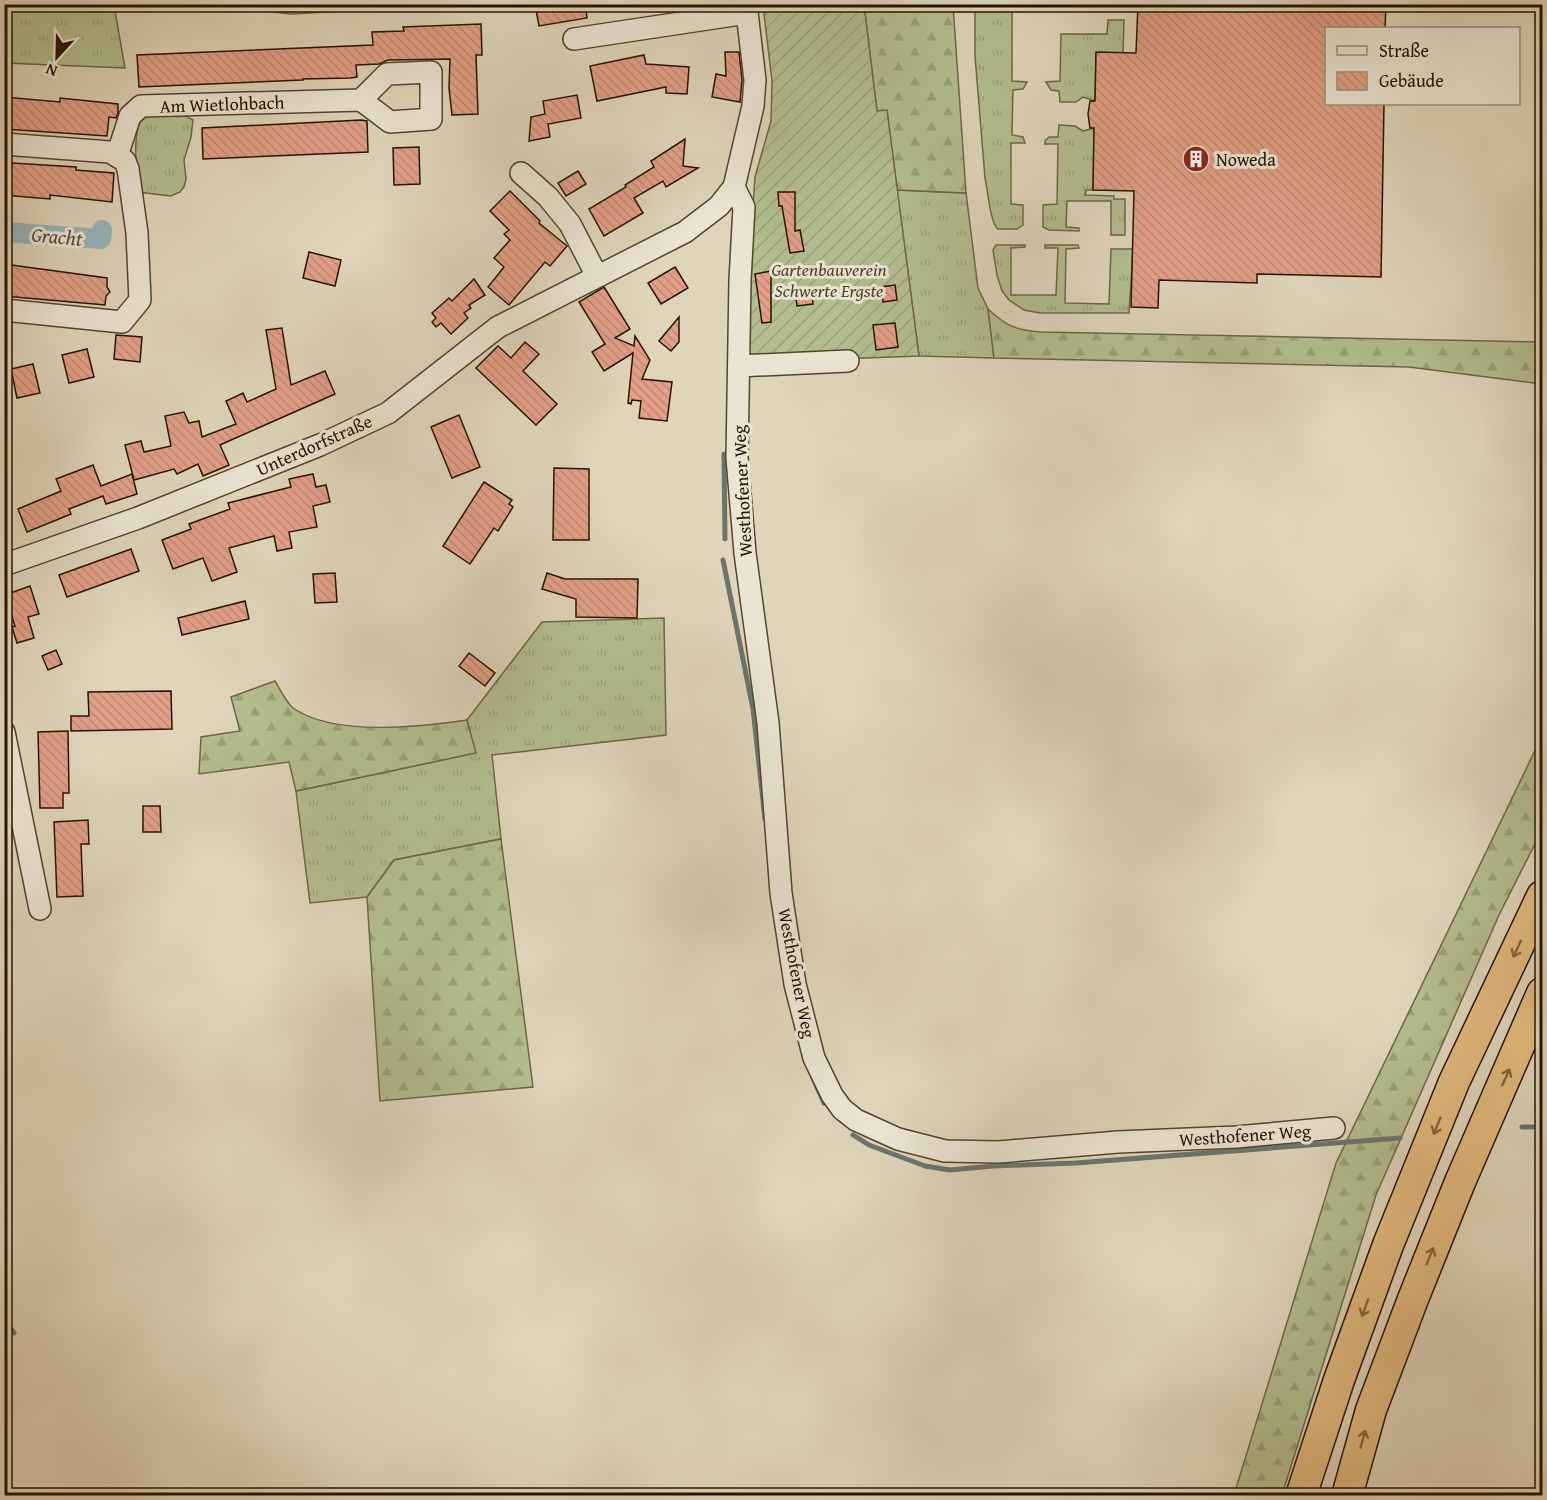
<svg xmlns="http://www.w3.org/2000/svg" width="1547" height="1500" font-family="'Gentium Book Plus',serif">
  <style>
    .grass { fill: url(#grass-tufts); stroke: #6d6848; stroke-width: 1.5 }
    .forest { fill: url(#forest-firs); stroke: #6d6848; stroke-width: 1.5 }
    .garden { fill: url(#garden-furrows); stroke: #6d6848; stroke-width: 1.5 }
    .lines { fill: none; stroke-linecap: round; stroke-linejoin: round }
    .stream { stroke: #6a756f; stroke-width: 5 }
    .canal { stroke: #96b6b9; stroke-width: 20 }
    .building { fill: url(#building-back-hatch); stroke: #271300; stroke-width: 1.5 }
    .minor-casing { stroke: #55442e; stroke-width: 24 }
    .highway-casing { stroke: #271300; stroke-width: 33 }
    .minor { stroke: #eae4d2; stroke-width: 21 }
    .highway { stroke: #e0ba7d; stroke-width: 30 }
    .oneway { stroke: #84663e }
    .labels { text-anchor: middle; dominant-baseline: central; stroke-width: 6; stroke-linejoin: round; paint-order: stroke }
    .street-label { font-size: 18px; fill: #271300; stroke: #eae4d2 }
    .poi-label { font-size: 18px; fill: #271300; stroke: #eae4d2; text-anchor: start }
    .park-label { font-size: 18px; font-style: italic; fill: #51462b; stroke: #eae4d2 }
    .water-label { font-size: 20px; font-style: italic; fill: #4e4c41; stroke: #eae4d2 }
  </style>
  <defs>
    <pattern id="grass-tufts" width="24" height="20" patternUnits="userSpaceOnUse" patternTransform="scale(1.5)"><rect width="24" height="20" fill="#b3bd8f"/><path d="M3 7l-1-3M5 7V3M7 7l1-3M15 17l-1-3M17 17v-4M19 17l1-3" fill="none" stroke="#9aa27a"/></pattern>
    <pattern id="forest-firs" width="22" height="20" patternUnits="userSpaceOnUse" patternTransform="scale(1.5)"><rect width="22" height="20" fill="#b3bd8f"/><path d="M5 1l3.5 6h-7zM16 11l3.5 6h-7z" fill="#9aa27a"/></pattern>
    <pattern id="garden-furrows" width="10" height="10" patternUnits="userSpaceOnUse" patternTransform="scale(1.5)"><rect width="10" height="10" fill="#b3bd8f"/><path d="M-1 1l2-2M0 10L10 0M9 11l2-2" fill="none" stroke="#9aa27a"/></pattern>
    <pattern id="building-back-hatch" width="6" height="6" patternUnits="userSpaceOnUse" patternTransform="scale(1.5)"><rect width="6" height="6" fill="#e2a087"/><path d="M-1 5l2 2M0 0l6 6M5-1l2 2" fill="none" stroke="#c28973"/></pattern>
  </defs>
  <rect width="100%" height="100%" fill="#dfd5ba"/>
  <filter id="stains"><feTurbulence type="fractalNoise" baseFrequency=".00333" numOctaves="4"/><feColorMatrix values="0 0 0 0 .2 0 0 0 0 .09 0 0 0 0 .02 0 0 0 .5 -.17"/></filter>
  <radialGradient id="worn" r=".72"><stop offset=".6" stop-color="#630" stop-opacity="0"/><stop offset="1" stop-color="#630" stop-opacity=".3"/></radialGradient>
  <g class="grass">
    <path d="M5,4l109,1 11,63 -120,-5z"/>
    <path d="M220,5h157l-30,6 -57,3z"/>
    <path d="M975,5h37v76l15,1 -4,7 -10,1 -1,45 11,2 2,6h-14v61l12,1v20l-6,4h-19c-8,-6 -10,-39 -13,-51l-10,-122z"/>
    <path d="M1108,20h16l-1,33h-27l-1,48 -12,-4 -7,5h-16l-1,-11 -8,-1 -5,-8 14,-1 1,-47h46z"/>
    <path d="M169,113l9,4 6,-2 9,5 -2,17 -7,23 2,19 -2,8 -4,5 -9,4 -33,-4c-1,-15 -8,-70 8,-77 6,-2 16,-2 23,-2z"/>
    <path d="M1059,125l16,1 8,5 11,-3 -1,62h-7l-1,5 29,1v3h11v36h-14v-34h-44l-1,26 13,1v3l-30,-1 -6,-3v-22l14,-1 1,-60h-13v-3l4,-4h9z"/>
    <path d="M897,190l69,3 12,95 10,21 6,49 -75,-2z"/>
    <path d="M996,245h29v2l-14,1v47h45l2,-47h-13v-3h33l1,3 -13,1 -1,54 44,1 2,-55h22l-4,64h-89l-16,-3 -15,-10 -7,-9 -5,-16 -4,-25z"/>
    <path d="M664,618l2,117 -174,20 9,84 -107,21 -27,37 -57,6 -14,-112 179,-38 -8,-33 75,-98z"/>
  </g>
  <g class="forest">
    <path d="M864,5h89l13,188 -69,-3 -10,-79h-10z"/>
    <path d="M988,309c18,17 28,21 52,23l502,10v42l-133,-17 -415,-9z"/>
    <path d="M275,681c5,8 11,21 18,27 41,29 127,19 174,12l9,33 -180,38 -7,-29 -90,12 2,-37 39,-6 -9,-34z"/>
    <path d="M1542,736v94l-43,85 -123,280 -94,300h-48l102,-332z"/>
    <path d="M501,839l32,248 -153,14 -13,-204 27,-37z"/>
  </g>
  <path class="garden" d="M763,5h101l13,106 10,-1 32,246 -163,6 -8,-6 3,-122 4,-57 16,-56 1,-40z"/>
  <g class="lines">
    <g class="stream">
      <path d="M724,454l1,85"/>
      <path d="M723,560l30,149 12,110"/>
      <path d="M813,1078l11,25"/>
      <path d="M1522,1127h20"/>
      <path d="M853,1135l16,10 56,21 25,4 43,-4 83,-3 324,-25"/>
      <path d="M4,1319l10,14"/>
      <path d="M4,1370l6,-13"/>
    </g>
    <path class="canal" d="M4,232l97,7 1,-9"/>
  </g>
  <g class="building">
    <path d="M535,4h50l2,14 -48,8z"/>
    <path d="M1138,4h248l-1,24h-59v76h58l-3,173 -124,-3v9l-98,-3 -1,28 -27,-1 3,-116 -41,-1 1,-62h-4l-2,-14 2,-13h5l1,-49 40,1z"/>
    <path d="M481,24l1,31h-6l2,59 -26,1 -3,-27 1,-29 -62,1 -9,4 -23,1 1,12 -7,1 -47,1v1l-164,7 -2,-32 236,-10 -1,-13 32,-1 -1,-4z"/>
    <path d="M725,52h14l3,28 -2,22 -28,-5 4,-23 10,2z"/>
    <path d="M644,55l2,9 43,3 -2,27 -21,-1v-6l-69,14 -7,-35z"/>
    <path d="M577,95l4,23 -33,6 2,13 -21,4 2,-24 14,-3 -2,-13z"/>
    <path d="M4,97l56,5v-4l58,6v9l-2,5 -7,-1 -2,19 -103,-7z"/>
    <path d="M361,120l6,1 1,31 -165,7 -1,-31z"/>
    <path d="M685,139l-2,27 15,2 -32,19 -3,-6 -29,17 9,15 -39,23 -15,-27 37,-22 -1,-2 29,-18 -3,-6z"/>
    <path d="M419,147l1,37 -26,1 -1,-37z"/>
    <path d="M12,163l64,4v3l38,3 -2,29 -62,-7v4l-46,-4v-15h6z"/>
    <path d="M578,171l8,13 -20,12 -8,-13z"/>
    <path d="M510,191l30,30 -1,2 28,23 -17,20 -5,-4 -36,43 -21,-18 16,-20 -10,-9 16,-18 -6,-6 5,-4 -19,-19z"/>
    <path d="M778,192h17v39l5,-1 4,21 -14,2 -8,-47h-3z"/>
    <path d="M309,252l32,8 -6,26 -32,-8z"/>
    <path d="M4,264l103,14v9l3,5 -4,4 -1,9 -101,-9z"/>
    <path d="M675,267l13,21 -27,16 -13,-21z"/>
    <path d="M771,271v51l-9,1 -7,-49z"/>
    <path d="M474,279l11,16 -16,10 2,3 -7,5 4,5 -17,16 -10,-11 -5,4 -4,-5 4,-4 -4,-5 17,-15 3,3z"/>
    <path d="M895,285l2,15 -14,2 -2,-15z"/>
    <path d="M604,287l26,42 -15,9 19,8 1,-10 15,24 -8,19 30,3 -5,39 -28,-3 2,-17 -9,-1 -1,4 -3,-1 5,-50 -29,18 -12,-19 13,-8 -26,-42z"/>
    <path d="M811,288l2,16 -16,2 -2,-15z"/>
    <path d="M679,317v25l-8,9 -12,-10z"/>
    <path d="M895,323l3,24 -22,3 -3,-25z"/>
    <path d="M282,328l9,57 34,-14 10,23 -115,51 9,20 -26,11 -5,-12 -21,10 -3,-5 -40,11 -9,-35 16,-4 3,11 27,-6 -6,-30 19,-4 5,11 10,-2 3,16 34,-13 -10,-23 17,-8 4,9 29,-13 -10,-59z"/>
    <path d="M116,335l26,2 -2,25 -26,-3z"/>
    <path d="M525,342l14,12 -16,17 34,33 -21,21 -60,-57 22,-22 13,12z"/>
    <path d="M87,349l7,28 -25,6 -7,-28z"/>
    <path d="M33,364l7,29 -23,5 -6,-29z"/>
    <path d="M459,415l21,52 -28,11 -21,-51z"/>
    <path d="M93,465l8,21 31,-12 5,20 -31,10 -3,-8 -34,13 2,5 -44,18 -9,-23 43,-18 -5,-12z"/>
    <path d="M554,468l35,1v71h-36z"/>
    <path d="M313,474l3,13 10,-2 4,17 -17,4 4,21 -28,5 3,16 -15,3 -3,-15 -45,12 8,24 -25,9 -9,-23 -30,11 -11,-29 29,-11 -2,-5 41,-15 -2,-6 63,-16 -2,-8z"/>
    <path d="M484,482l28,18 -3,4 4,3 -15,24 -4,-3 -24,36 -27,-18z"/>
    <path d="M131,549l8,22 -72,26 -8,-22z"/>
    <path d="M335,573l2,29 -22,1 -2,-29z"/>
    <path d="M547,573l18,6h73l-1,39 -61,-1v-18l-34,-10z"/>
    <path d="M30,586l9,28 -11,3 6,21 -17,5 -5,-16 3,-1 -10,-31z"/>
    <path d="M245,601l4,18 -67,16 -4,-17z"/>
    <path d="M56,650l6,14 -14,6 -6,-14z"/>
    <path d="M469,653l26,20 -10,13 -26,-20z"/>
    <path d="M171,691l1,38 -101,2v-15h18l-1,-24z"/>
    <path d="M68,731l1,62h-6v15h-23l-2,-76z"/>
    <path d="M143,806h17l1,26h-18z"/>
    <path d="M88,820l1,24h-8l2,52 -26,1 -3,-75z"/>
  </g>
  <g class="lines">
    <defs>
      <g id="minor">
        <path d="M574,39l173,-26"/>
        <path d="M4,144l106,8 15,9 3,8 9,64 3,67 -18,22 -118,-12"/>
        <path d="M117,156l13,-40 11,-10 220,-6 29,22 41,-3v-47l-44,2 -26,26"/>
        <path d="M521,173l27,24 22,27 27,52"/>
        <path d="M734,187l10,20 -4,73 -3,178 8,95 23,170 13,170 14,91 19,74 18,37 10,14 14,11 42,19 47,12 54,1 119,-10 118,-5 98,-9"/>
        <path d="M739,366l109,-5"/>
        <path d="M4,565l134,-47 182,-73 68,-32 110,-86 187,-95 34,-26 15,-19 19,-81 2,-26 -9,-76"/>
        <path d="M4,732l36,177"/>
      </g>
      <g id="highway">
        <path d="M1301,1496l38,-116 49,-135 66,-163 88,-186"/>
        <path d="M1347,1496l24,-86 42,-111 47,-117 82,-189"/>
      </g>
    </defs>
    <use href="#minor" class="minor-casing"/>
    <use href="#highway" class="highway-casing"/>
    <use href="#minor" class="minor"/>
    <use href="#highway" class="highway"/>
  </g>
  <defs><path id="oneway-shaft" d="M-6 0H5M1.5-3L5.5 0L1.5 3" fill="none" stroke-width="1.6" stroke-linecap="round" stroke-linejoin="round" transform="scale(1.5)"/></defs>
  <g class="oneway">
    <use href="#oneway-shaft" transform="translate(1517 949) rotate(115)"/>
    <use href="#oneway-shaft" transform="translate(1506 1077) rotate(-66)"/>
    <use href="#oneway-shaft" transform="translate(1437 1126) rotate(112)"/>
    <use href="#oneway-shaft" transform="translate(1430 1256) rotate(-68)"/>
    <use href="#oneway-shaft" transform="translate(1365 1308) rotate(110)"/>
    <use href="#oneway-shaft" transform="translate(1363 1439) rotate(-74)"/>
  </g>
  <defs>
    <symbol id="building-disc" viewBox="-11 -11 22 22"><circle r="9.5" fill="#8f2418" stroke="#eae4d2"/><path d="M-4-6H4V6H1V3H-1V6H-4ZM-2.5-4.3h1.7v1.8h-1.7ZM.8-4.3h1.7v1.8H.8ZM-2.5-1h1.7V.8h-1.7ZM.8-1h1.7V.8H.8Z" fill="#fff"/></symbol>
  </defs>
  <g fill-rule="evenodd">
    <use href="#building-disc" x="1181" y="144" width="30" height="30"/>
  </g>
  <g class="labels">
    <g class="street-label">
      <text transform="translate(222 104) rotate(-2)">Am Wietlohbach</text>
      <text transform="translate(314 445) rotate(-24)">Unterdorfstraße</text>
      <text transform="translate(742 491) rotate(-93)">Westhofener Weg</text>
      <text transform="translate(797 973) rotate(79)">Westhofener Weg</text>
      <text transform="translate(1245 1135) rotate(-4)">Westhofener Weg</text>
    </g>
    <g class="poi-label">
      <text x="1216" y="159">Noweda</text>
    </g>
    <g class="park-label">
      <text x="829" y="269">Gartenbauverein<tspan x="829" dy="21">Schwerte Ergste</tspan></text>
    </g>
    <g class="water-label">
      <text transform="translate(57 236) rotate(5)">Gracht</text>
    </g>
  </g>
  <rect width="1547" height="1500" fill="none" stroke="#dfd5ba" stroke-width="24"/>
  <rect x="6" y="6" width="1535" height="1488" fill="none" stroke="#271300" stroke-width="3"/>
  <rect x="12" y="12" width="1523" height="1476" fill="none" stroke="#271300" stroke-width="1.5"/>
  <rect x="1325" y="27" width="195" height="78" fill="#eae4d2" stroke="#9c907e" stroke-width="1.5"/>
  <rect x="1337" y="46" width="30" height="9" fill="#eae4d2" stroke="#9c907e" stroke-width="1.5"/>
  <text x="1379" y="57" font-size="18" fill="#271300">Straße</text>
  <rect x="1337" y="72" width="30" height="18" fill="url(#building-back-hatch)" stroke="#9c907e" stroke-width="1.5"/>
  <text x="1379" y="87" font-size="18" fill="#271300">Gebäude</text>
  <g transform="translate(57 57) rotate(202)" stroke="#eae4d2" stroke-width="4.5" paint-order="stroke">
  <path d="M0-4.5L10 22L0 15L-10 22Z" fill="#271300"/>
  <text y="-9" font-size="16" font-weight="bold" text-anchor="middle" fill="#271300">N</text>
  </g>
  <rect width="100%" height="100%" filter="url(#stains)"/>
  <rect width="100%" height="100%" fill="url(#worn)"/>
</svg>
